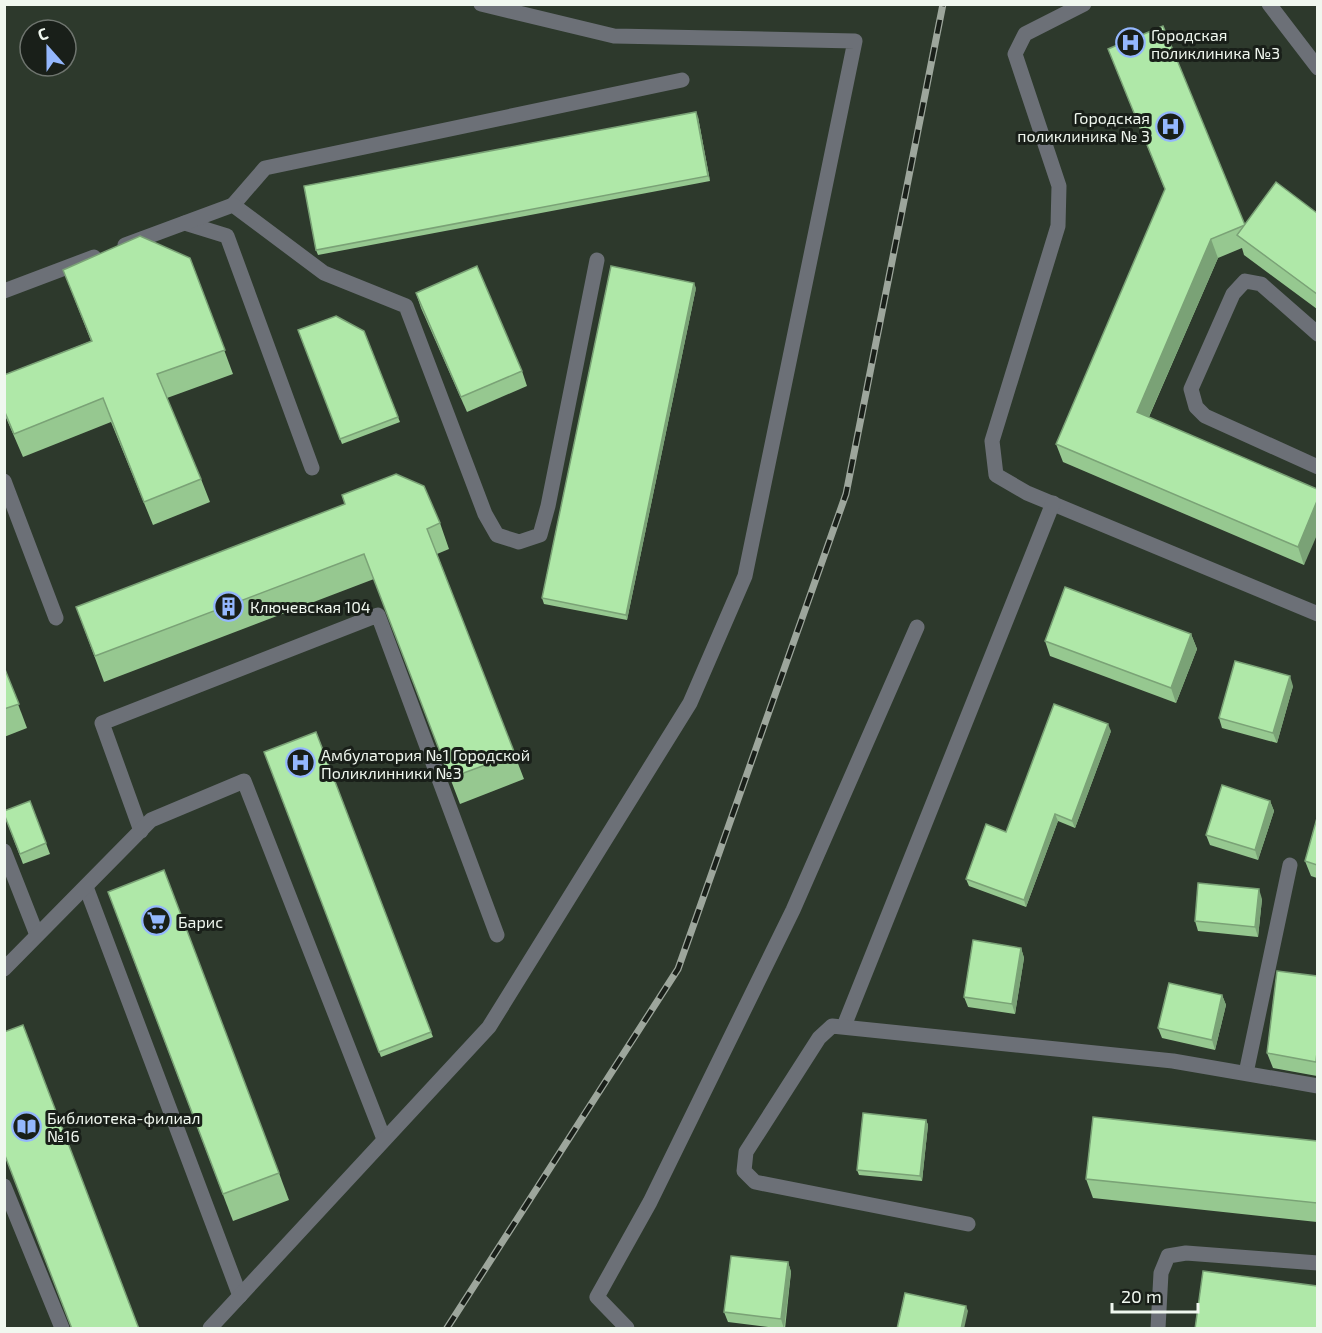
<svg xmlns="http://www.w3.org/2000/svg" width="1322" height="1333" font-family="'Exo 2',sans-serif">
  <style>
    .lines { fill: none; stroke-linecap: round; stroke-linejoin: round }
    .lane { stroke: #6c7077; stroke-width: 15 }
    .street { stroke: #6c7077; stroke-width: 15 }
    .rail-casing { stroke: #9da69c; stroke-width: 7 }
    .rail { stroke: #191f19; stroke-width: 4.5; stroke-dasharray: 14; stroke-linecap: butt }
    .wall { fill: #96c890 }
    .shaded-wall { fill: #7aa276 }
    .building { fill: #afe8a8; stroke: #7aa276; stroke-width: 1.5 }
    .labels { text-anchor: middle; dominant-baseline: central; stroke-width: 6; stroke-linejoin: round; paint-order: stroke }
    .poi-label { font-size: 16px; fill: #f0f7ef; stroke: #191f19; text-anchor: start }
  </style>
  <rect width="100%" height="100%" fill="#2d392c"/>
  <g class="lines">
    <g class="lane">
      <path d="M1084,4l-59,30 -10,20 44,132 -1,40 -66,215 4,34 31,18 291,121"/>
      <path d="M233,205l32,-37 417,-88"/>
      <path d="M185,223l42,13 85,232"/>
      <path d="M125,245l108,-40 91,68 82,33 79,208 12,21 22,7 21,-7 8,-29 49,-246"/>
      <path d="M4,291l90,-34"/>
      <path d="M1318,334l-57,-50 -16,-3 -12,13 -42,95 5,18 9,9 113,51"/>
      <path d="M4,481l52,137"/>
      <path d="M141,831l-39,-108 276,-108 119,320"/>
      <path d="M4,851l33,84"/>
      <path d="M86,887l154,409"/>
      <path d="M4,969l147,-149 93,-39 140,358"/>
      <path d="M844,1026l209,-523"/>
      <path d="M1246,1073l44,-208"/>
      <path d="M4,1186l58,142"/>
      <path d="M968,1224l-213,-42 -11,-11 2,-19 73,-114 13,-12 341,35 145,25"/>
      <path d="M627,1328l-30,-31 53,-95 143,-292 124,-283"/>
      <path d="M1158,1328l3,-55 7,-17 18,-3 132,10"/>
    </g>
    <g class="street">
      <path d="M1269,4l49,64"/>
      <path d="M210,1328l279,-301 201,-324 55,-127 110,-535 -241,-5 -133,-32"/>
    </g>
    <defs>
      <path id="rail" d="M447,1328l231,-359 168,-475 97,-490"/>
    </defs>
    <use href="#rail" class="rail-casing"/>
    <use href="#rail" class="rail"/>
  </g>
  <g class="wall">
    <path d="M1108,49l137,176 72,-12v96l-73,-54 -2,-7 -24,10 -69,159 168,72 -13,76 -241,-103 -7,-18 109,-254z"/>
    <path d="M698,117l12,64 -392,74 -2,-5z"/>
    <path d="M190,258l43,116 -66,24 34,81 9,23 -57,23 -42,-103 -88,35 -19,-44v-38l87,-34 -28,-71z"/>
    <path d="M696,288l-69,332 -83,-16 -2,-6z"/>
    <path d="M416,293l106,78 5,15 -60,26 -46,-104z"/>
    <path d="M298,330l66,1 36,91 -58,22z"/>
    <path d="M345,504l95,19 9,26 -12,5 87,225 -64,25 -86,-225 -270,103 -28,-75z"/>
    <path d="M1191,634l6,15 -21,54 -126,-47 -5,-15z"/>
    <path d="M4,667l23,61 -23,9z"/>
    <path d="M1293,686l-16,57 -55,-15 -3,-10z"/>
    <path d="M1111,731l-36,97 -17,-7 -32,86 -57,-21 -3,-7 40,-47z"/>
    <path d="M316,732l117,305 -52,20 -117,-305z"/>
    <path d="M30,801l20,53 -27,10 -19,-50z"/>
    <path d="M1270,801l4,10 -16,49 -48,-15 -4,-10z"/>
    <path d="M1317,818v60l-6,-2 -6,-15z"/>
    <path d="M1262,899l-4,38 -60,-6 -3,-10z"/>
    <path d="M118,919l161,254 10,27 -56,21z"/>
    <path d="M1021,948l3,10 -9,56 -47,-7 -4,-10z"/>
    <path d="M1317,976v100l-44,-8 -6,-15z"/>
    <path d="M1222,995l4,10 -11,45 -53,-12 -4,-10z"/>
    <path d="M926,1120l2,5 -6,56 -63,-6 -2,-5z"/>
    <path d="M1317,1141v81l-224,-24 -7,-19z"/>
    <path d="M788,1262l3,10 -6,57 -57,-7 -4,-10z"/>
  </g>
  <g class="shaded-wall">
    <path d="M696,112l2,5 12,64 -2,-5z"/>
    <path d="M1211,239l7,19 -75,172 -6,-18z"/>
    <path d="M694,283l2,5 -69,332 -1,-5z"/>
    <path d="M1317,501v34l-13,30 -6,-18z"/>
    <path d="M1191,634l6,15 -21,54 -5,-15z"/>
    <path d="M1290,676l3,10 -16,57 -4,-10z"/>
    <path d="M1108,724l3,7 -36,97 -3,-7z"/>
    <path d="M1270,801l4,10 -16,49 -3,-10z"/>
    <path d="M1055,814l3,7 -32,86 -2,-7z"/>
    <path d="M1259,889l3,10 -4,38 -3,-10z"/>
    <path d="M1021,948l3,10 -9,56 -3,-10z"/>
    <path d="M1222,995l4,10 -11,45 -3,-10z"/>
    <path d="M926,1120l2,5 -6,56 -2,-5z"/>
    <path d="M788,1262l3,10 -7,57 -3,-10z"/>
    <path d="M966,1306l2,5 -4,18h-3z"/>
  </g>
  <g class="building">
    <path d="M1163,26l82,199 -34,14 -74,173 180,77v12l-19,46 -242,-103 109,-255 -57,-140z"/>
    <path d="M696,112l12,64 -392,74 -12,-64z"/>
    <path d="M1276,182l41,31v81l-80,-59z"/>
    <path d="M140,236l50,22 35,92 -68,24 44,105 -57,23 -41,-104 -89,36 -10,-24v-35l88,-34 -29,-71z"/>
    <path d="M477,266l45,105 -61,26 -45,-104z"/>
    <path d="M611,266l83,17 -68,332 -84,-17z"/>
    <path d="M336,316l28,15 34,86 -58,22 -42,-109z"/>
    <path d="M396,474l28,12 16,37 -13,6 88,225 -65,24 -86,-224 -269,102 -19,-49 269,-103 -3,-9z"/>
    <path d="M1065,587l126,47 -20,54 -126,-47z"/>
    <path d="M1235,661l55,15 -17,57 -54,-15z"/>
    <path d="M4,667l15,37 -15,5z"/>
    <path d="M1054,704l54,20 -36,97 -17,-7 -31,86 -58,-21 20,-55 20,8z"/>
    <path d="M316,732l115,300 -52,20 -115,-300z"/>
    <path d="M1222,785l48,16 -15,49 -49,-15z"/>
    <path d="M30,801l16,42 -26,11 -16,-40v-3z"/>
    <path d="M1317,818v47l-12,-4z"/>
    <path d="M164,870l115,303 -56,21 -115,-302z"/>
    <path d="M1198,883l61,6 -4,38 -60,-6z"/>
    <path d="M973,940l48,8 -9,56 -48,-7z"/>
    <path d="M1277,971l40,5v76l-1,10 -49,-9z"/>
    <path d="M1169,983l53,12 -10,45 -54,-12z"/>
    <path d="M23,1025l116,304h-67l-68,-176v-121z"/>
    <path d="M863,1113l63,7 -6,56 -63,-6z"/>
    <path d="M1093,1117l224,24v62l-231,-24z"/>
    <path d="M731,1256l57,6 -7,57 -57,-7z"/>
    <path d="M1203,1271l114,15v43h-122z"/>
    <path d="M905,1293l61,13 -5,23h-64z"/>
  </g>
  <defs>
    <symbol id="hospital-ring" viewBox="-11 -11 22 22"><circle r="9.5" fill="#191f19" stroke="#94b7fd" stroke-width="1.5"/><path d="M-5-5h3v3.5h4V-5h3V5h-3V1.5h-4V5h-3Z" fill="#94b7fd"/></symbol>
    <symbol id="building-ring" viewBox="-11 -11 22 22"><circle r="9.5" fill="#191f19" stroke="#94b7fd" stroke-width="1.5"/><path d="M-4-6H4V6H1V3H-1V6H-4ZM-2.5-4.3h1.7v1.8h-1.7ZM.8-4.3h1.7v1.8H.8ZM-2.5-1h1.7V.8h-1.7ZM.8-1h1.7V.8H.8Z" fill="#94b7fd"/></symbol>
    <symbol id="supermarket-ring" viewBox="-11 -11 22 22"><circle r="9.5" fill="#191f19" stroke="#94b7fd" stroke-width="1.5"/><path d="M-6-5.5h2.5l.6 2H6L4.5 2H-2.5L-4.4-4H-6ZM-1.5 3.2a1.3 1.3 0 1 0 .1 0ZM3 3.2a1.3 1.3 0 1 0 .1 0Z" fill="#94b7fd"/></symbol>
    <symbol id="library-ring" viewBox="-11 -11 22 22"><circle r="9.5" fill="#191f19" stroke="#94b7fd" stroke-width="1.5"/><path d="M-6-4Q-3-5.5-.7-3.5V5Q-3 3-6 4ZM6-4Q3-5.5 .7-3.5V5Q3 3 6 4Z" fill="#94b7fd"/></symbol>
  </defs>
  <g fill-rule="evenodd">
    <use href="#hospital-ring" x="1114" y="26" width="33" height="33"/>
    <use href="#hospital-ring" x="1154" y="110" width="33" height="33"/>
    <use href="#building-ring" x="212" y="590" width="33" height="33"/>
    <use href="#hospital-ring" x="284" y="746" width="33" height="33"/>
    <use href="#supermarket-ring" x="140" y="904" width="33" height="33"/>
    <use href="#library-ring" x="10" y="1110" width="33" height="33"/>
  </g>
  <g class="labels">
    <g class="poi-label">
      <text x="1151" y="34">Городская<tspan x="1151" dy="18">поликлиника №3</tspan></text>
      <text x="1150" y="117" text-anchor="end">Городская<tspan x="1150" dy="18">поликлиника № 3</tspan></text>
      <text x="250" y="606">Ключевская 104</text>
      <text x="321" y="754">Амбулатория №1 Городской<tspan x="321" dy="18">Поликлинники №3</tspan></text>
      <text x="178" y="921">Барис</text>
      <text x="47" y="1117">Библиотека-филиал<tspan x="47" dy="18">№16</tspan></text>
    </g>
  </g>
  <rect width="1322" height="1333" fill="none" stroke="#f0f7ef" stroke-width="12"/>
  <g transform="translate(48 48) rotate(339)"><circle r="28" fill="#191f19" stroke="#6f756f" stroke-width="1.5"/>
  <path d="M0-4.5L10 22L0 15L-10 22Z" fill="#94b7fd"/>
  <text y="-9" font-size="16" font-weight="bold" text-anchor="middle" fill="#f0f7ef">С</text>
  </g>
  <path d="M1112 1303v9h86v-9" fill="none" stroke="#f0f7ef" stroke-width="3"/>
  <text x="1121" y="1303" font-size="18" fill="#f0f7ef" stroke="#191f19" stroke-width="4.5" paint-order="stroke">20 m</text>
</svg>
